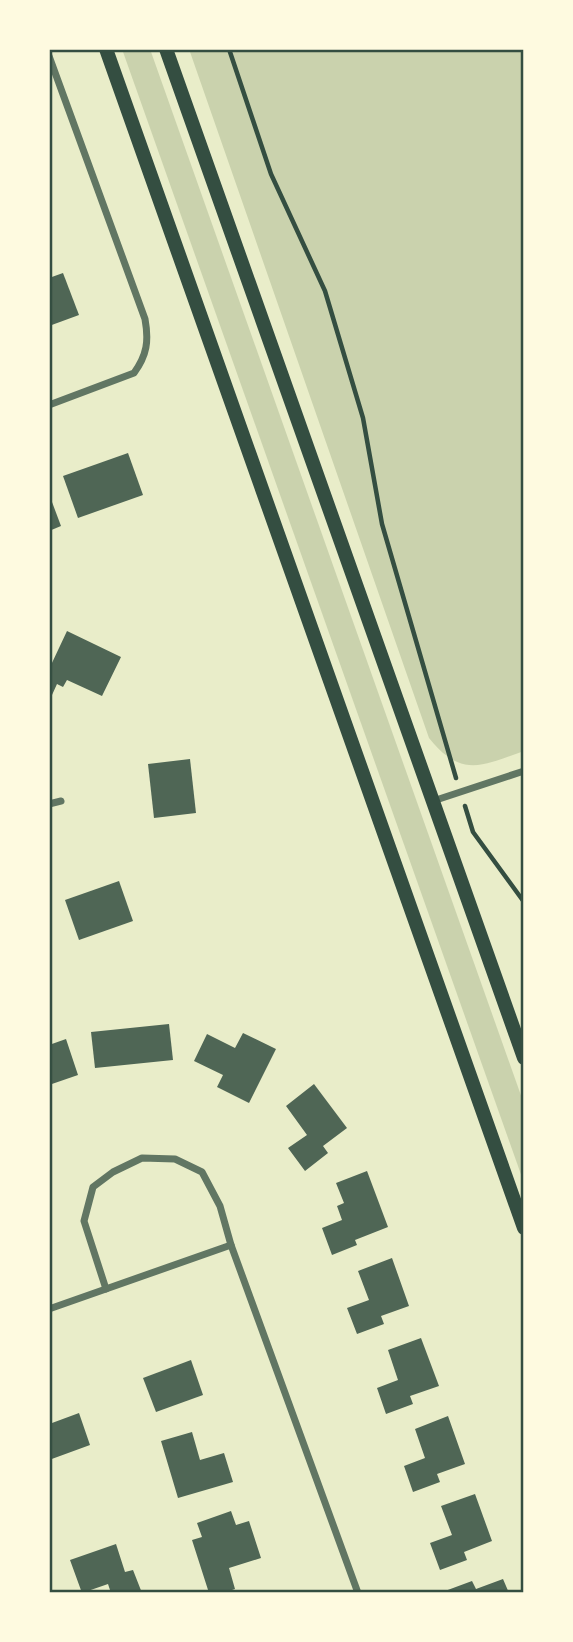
<svg xmlns="http://www.w3.org/2000/svg" width="573" height="1642" font-family="'Golos Text',sans-serif">
  <style>
    .green { fill: #cad2ad }
    .building { fill: #4f6655 }
    .lines { fill: none; stroke-linecap: round; stroke-linejoin: round }
    .path { stroke: #344e41; stroke-width: 4.5 }
    .minor { stroke: #617663; stroke-width: 7 }
    .secondary { stroke: #344e41; stroke-width: 14 }
    .neatline { fill: none; stroke: #344e41; stroke-width: 2.5 }
  </style>
  <rect width="100%" height="100%" fill="#e9edc9"/>
  <g class="green">
    <path d="M122,49h28l374,1055v79z"/>
    <path d="M189,49h335v702c-42,15 -63,27 -95,-13z"/>
  </g>
  <g class="building">
    <path d="M63,273l16,42 -30,11v-48z"/>
    <path d="M128,453l15,42 -65,23 -15,-42z"/>
    <path d="M49,494l12,32 -12,5z"/>
    <path d="M67,631l54,26 -19,39 -35,-16 -4,7 -6,-3 -5,11 -3,-2v-29l2,1z"/>
    <path d="M190,759l6,54 -42,5 -6,-54z"/>
    <path d="M119,881l14,40 -54,19 -14,-40z"/>
    <path d="M169,1024l4,36 -78,8 -4,-36z"/>
    <path d="M243,1033l33,16 -27,54 -32,-16 6,-12 -29,-14 13,-27 28,14z"/>
    <path d="M66,1039l12,36 -29,10v-40z"/>
    <path d="M314,1084l33,44 -24,18 5,7 -23,18 -17,-23 19,-13 -21,-29z"/>
    <path d="M367,1171l21,56 -33,13 2,5 -25,10 -10,-27 20,-8 -5,-14 7,-3 -8,-20z"/>
    <path d="M392,1258l17,48 -28,10 3,8 -27,10 -10,-26 22,-8 -11,-29z"/>
    <path d="M421,1338l18,48 -29,10 3,8 -27,10 -9,-26 21,-8 -10,-30z"/>
    <path d="M191,1360l12,35 -47,17 -13,-34z"/>
    <path d="M79,1413l11,32 -41,15v-45l3,8z"/>
    <path d="M448,1416l17,48 -28,10 3,8 -27,10 -9,-26 21,-8 -10,-29z"/>
    <path d="M192,1432l8,28 24,-7 9,29 -55,16 -17,-57z"/>
    <path d="M475,1494l17,47 -28,11 3,8 -27,10 -10,-27 22,-8 -11,-29z"/>
    <path d="M231,1511l5,14 13,-4 12,37 -32,10 6,21 -12,4h-14l-17,-53 10,-3 -5,-14z"/>
    <path d="M116,1544l9,28 8,-2 9,23h-31l-3,-9 -26,9 -12,-33z"/>
    <path d="M503,1579l6,14h-63l-1,-2 27,-10 4,8z"/>
  </g>
  <g class="lines">
    <g class="path">
      <path d="M229,49l42,125 54,117 38,127 19,106 74,254"/>
      <path d="M465,806l8,26 51,70"/>
    </g>
    <g class="minor">
      <path d="M49,56l96,263c4,22 2,36 -11,54l-85,32"/>
      <path d="M433,801l91,-30"/>
      <path d="M49,804l12,-3"/>
      <path d="M106,1289l-22,-68 9,-34 20,-15 29,-14 33,1 27,13 18,34 11,39 127,348"/>
      <path d="M49,1309l182,-64"/>
    </g>
    <g class="secondary">
      <path d="M106,49l418,1179"/>
      <path d="M166,49l358,1009"/>
    </g>
  </g>
  <rect width="573" height="1642" fill="none" stroke="#fefae0" stroke-width="102"/>
  <rect x="51" y="51" width="471" height="1540" class="neatline"/>
</svg>
